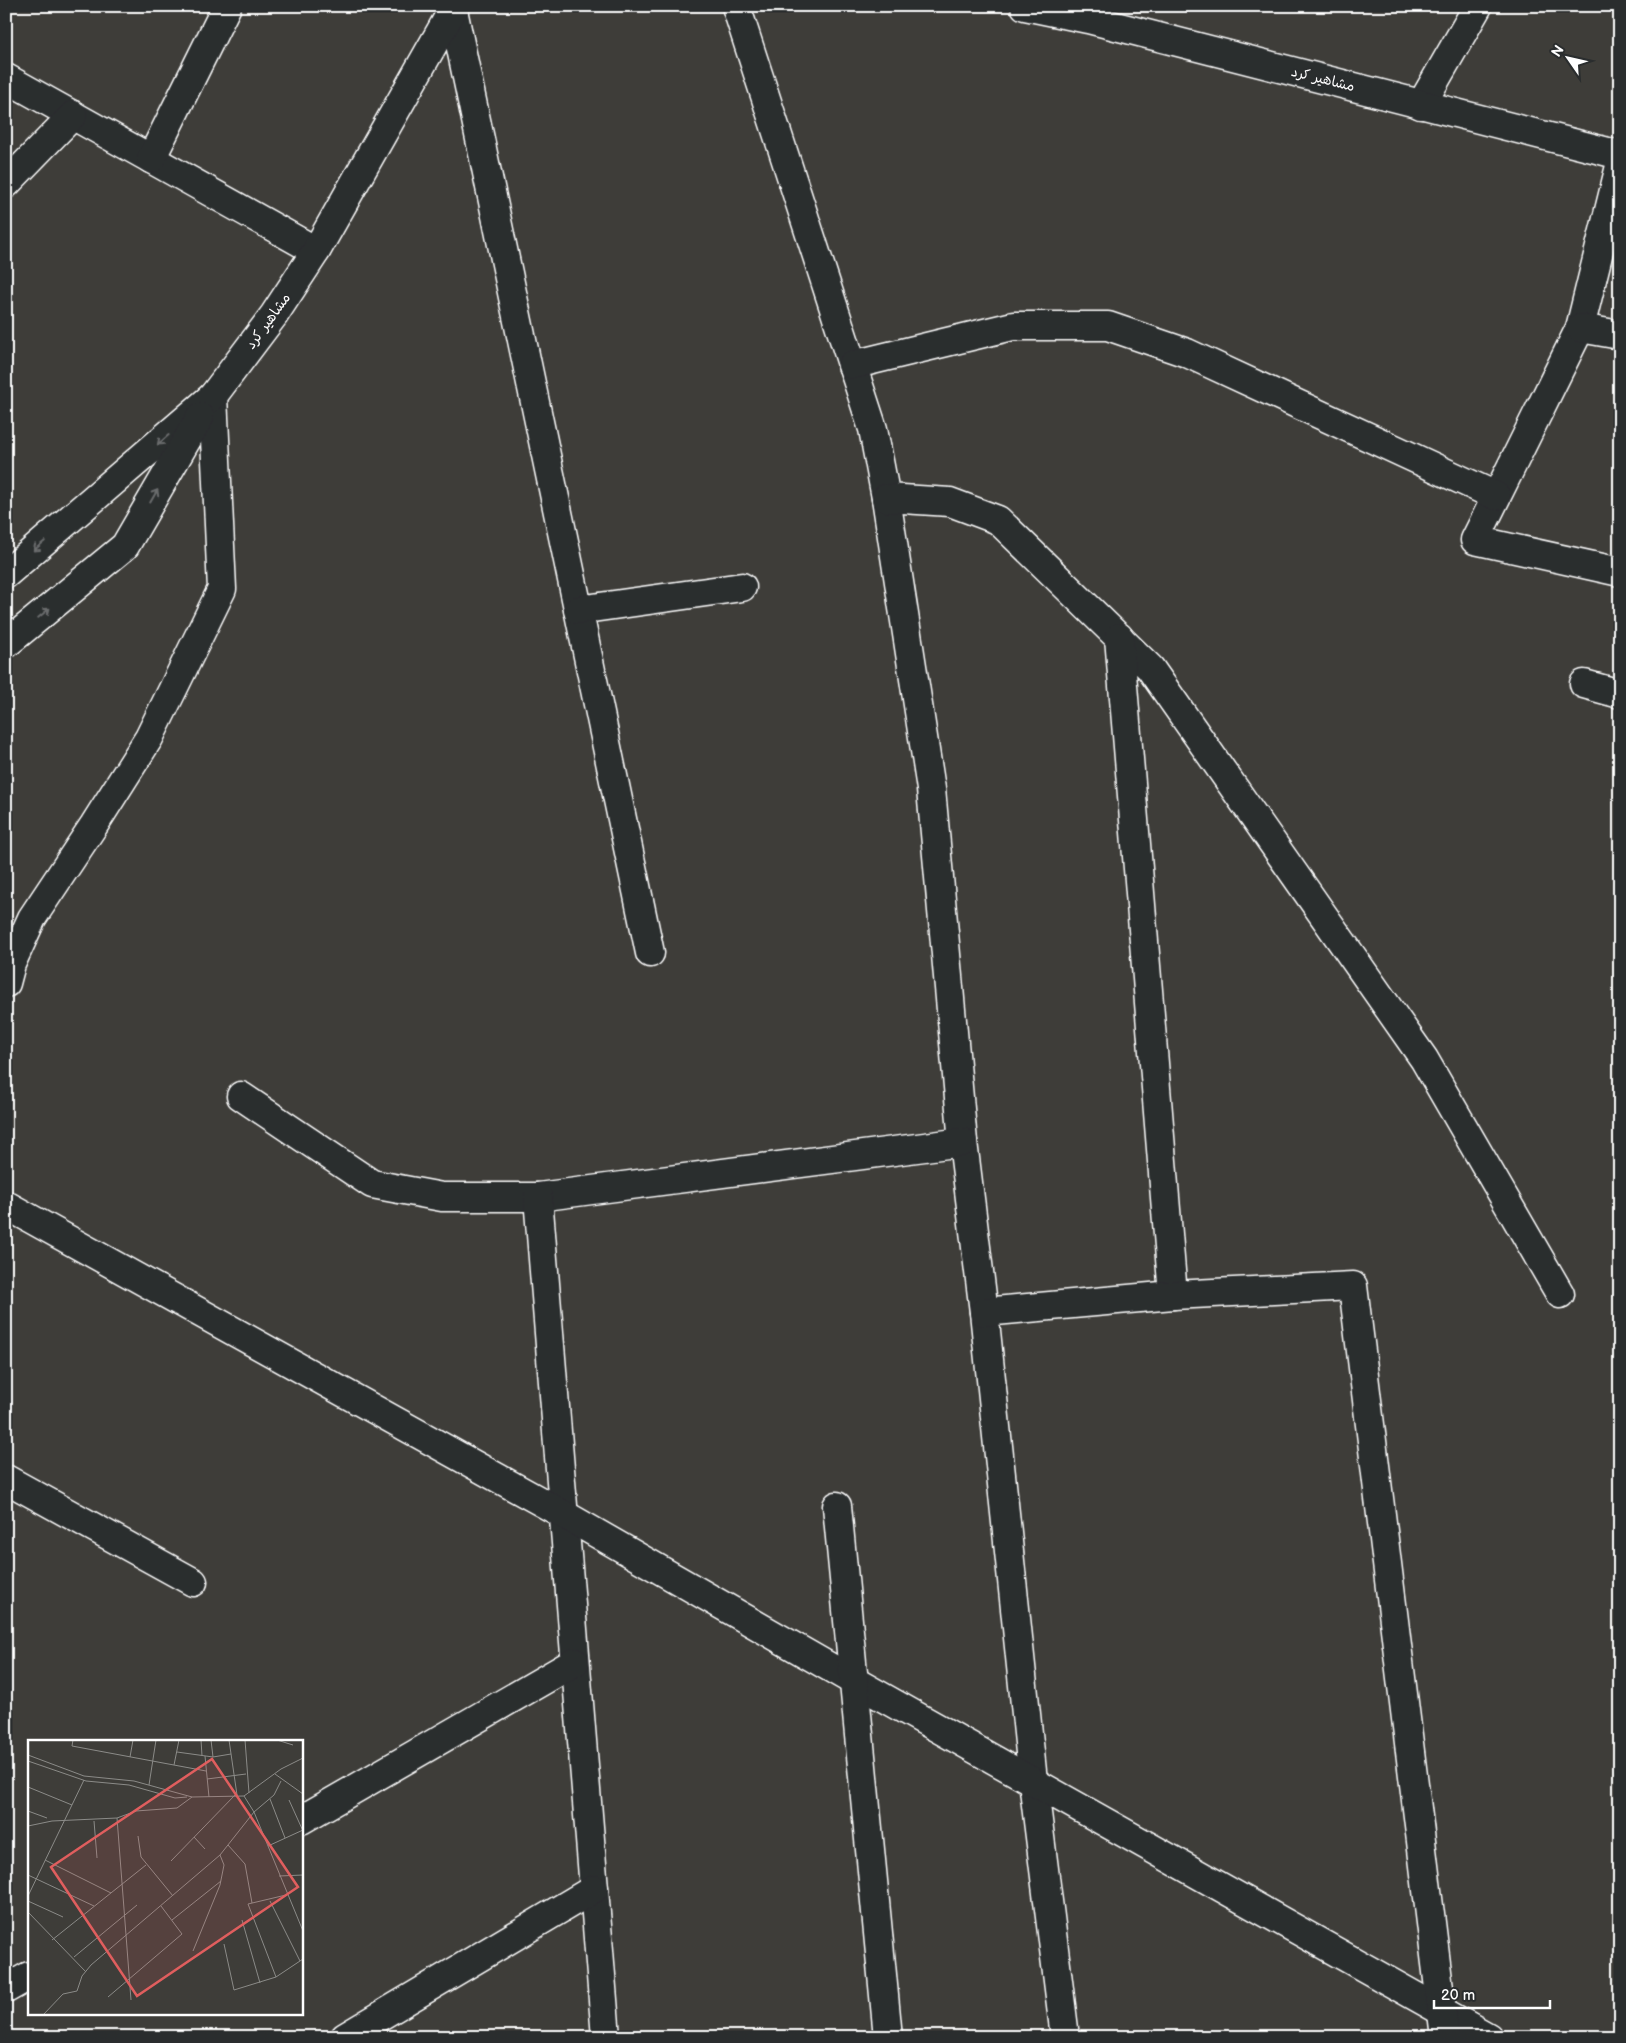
<svg xmlns="http://www.w3.org/2000/svg" width="1626" height="2043" font-family="'Balsamiq Sans','Playpen Sans Arabic',sans-serif">
  <style>
    .lines { fill: none; stroke-linecap: round; stroke-linejoin: round }
    .street-casing { stroke: #fff; stroke-width: 31 }
    .secondary-casing { stroke: #fff; stroke-width: 31 }
    .street { stroke: #2a2d2e; stroke-width: 28 }
    .secondary { stroke: #2a2d2e; stroke-width: 28 }
    .oneway { stroke: #6a6c6d }
    .labels { text-anchor: middle; dominant-baseline: central; stroke-width: 4; stroke-linejoin: round; paint-order: stroke }
    .street-label { font-size: 14px; fill: #fff; stroke: #2a2d2e }
    .inset-road { fill: none; stroke: #8b8b88; stroke-width: 1 }
    .view { fill: #e05e5e; fill-opacity: 0.15; stroke: #e05e5e; stroke-width: 2.5 }
    .inset-edge { fill: none; stroke: #fff; stroke-width: 2.5 }
  </style>
  <rect width="100%" height="100%" fill="#3e3d39"/>
  <filter id="ink" filterUnits="userSpaceOnUse"><feTurbulence type="fractalNoise" baseFrequency=".02" numOctaves="2"/><feDisplacementMap in="SourceGraphic" scale="10" xChannelSelector="R" yChannelSelector="G"/><feConvolveMatrix kernelMatrix="1 2 1 2 8 2 1 2 1" color-interpolation-filters="sRGB"/></filter>
  <g filter="url(#ink)">
    <g class="lines">
      <defs>
        <g id="street">
          <path d="M736,6l137,423 13,69 45,291 32,353 21,170 49,469 32,256"/>
          <path d="M453,10l197,943"/>
          <path d="M6,78l310,173"/>
          <path d="M1421,105l57,-99"/>
          <path d="M151,159l76,-153"/>
          <path d="M1620,166l-40,162 -105,212 145,32"/>
          <path d="M6,184l67,-69"/>
          <path d="M1580,328l40,7"/>
          <path d="M852,365l161,-39h95l79,27 309,143"/>
          <path d="M886,498l64,4 48,18 152,148 274,391 136,235"/>
          <path d="M578,610l164,-23"/>
          <path d="M1119,637l54,658"/>
          <path d="M1584,684l36,10"/>
          <path d="M6,983l5,-19 21,-46 62,-93 55,-87 73,-149 -9,-193"/>
          <path d="M241,1096l131,88 70,13h96l425,-55"/>
          <path d="M538,1197l68,840"/>
          <path d="M6,1205l557,309 289,166 636,357"/>
          <path d="M984,1312l189,-17 180,-9 92,751"/>
          <path d="M6,1479l187,103"/>
          <path d="M837,1506l51,531"/>
          <path d="M301,1820l274,-158"/>
          <path d="M6,1989l23,-13"/>
          <path d="M345,2037l249,-148"/>
        </g>
        <g id="secondary">
          <path d="M1025,6l63,13 532,136"/>
          <path d="M6,574l207,-178 61,-81 42,-64 139,-245"/>
          <path d="M6,644l119,-98 75,-129"/>
        </g>
      </defs>
      <use href="#street" class="street-casing"/>
      <use href="#secondary" class="secondary-casing"/>
      <use href="#street" class="street"/>
      <use href="#secondary" class="secondary"/>
    </g>
    <defs><path id="oneway-shaft" d="M-6 0H5M1.5-3L5.5 0L1.5 3" fill="none" stroke-width="1.6" stroke-linecap="round" stroke-linejoin="round" transform="scale(1.25)"/></defs>
    <g class="oneway">
      <use href="#oneway-shaft" transform="translate(163 440) rotate(139)"/>
      <use href="#oneway-shaft" transform="translate(154 496) rotate(-60)"/>
      <use href="#oneway-shaft" transform="translate(39 546) rotate(140)"/>
      <use href="#oneway-shaft" transform="translate(44 613) rotate(-39)"/>
    </g>
  </g>
  <g class="labels">
    <g class="street-label">
      <text transform="translate(1323 79) rotate(14)">مشاهیر کرد</text>
      <text transform="translate(268 321) rotate(-54)">مشاهیر کرد</text>
    </g>
  </g>
  <g transform="translate(28 1740)">
    <rect width="275" height="275" fill="#3e3d39"/>
    <path class="inset-road" d="M45,0l-1,6 134,25M173,0l1,16M183,0l2,17M201,0l8,55M217,0l4,53M249,0l16,5M149,12l36,5 18,-3M0,15l56,21 50,5 58,16 52,-1 10,16 49,119M177,16l4,41M102,17l3,-17M0,21l58,20 43,4 46,13 12,-1M146,25l5,-25M247,34l28,20M179,39l39,-5M121,45l7,-45M0,47l44,18M216,56l37,-27 22,-11M242,59l15,39M261,60l14,31M0,71l19,7M89,78l14,182M66,81l3,37M0,86l24,-5 65,-3 19,-7 41,-3 15,-11M110,96l3,21 32,39M166,97l11,12M200,105l17,19 7,39M240,106l35,-16M17,120l66,33M143,121l64,-66M0,135l66,31M251,136l24,-1M0,156l56,-116M0,161l35,16M242,161l30,60M0,172l58,60M144,180l49,-39M214,180l18,63M24,200l94,-75M196,204l10,46 42,-13 27,-18M165,211l27,-66 4,-20 -4,-10M46,217l63,-52M248,237l-28,-73 38,-9M80,257l74,-63 -21,-28M15,275l20,-21 14,-3 5,-15 9,-11 129,-110 34,-43 20,-17 7,-14"/>
    <path class="view" d="M184,19l86,128 -161,109 -86,-129z"/>
    <rect width="275" height="275" class="inset-edge"/>
  </g>
  <rect width="1626" height="2043" fill="none" stroke="#2a2d2e" stroke-width="25"/>
  <rect x="12" y="12" width="1601" height="2018" fill="none" stroke="#fff" stroke-width="2" filter="url(#ink)"/>
  <g transform="translate(1568 58) rotate(304)" stroke="#2a2d2e" stroke-width="4" paint-order="stroke">
  <path d="M0-4L9 19L0 12L-9 19Z" fill="#ffffff"/>
  <text y="-8" font-size="14" font-weight="bold" text-anchor="middle" fill="#ffffff">N</text>
  </g>
  <path d="M1434 2000v8h116v-8" fill="none" stroke="#ffffff" stroke-width="2.5"/>
  <text x="1441" y="2000" font-size="15" fill="#ffffff" stroke="#2a2d2e" stroke-width="4" paint-order="stroke">20 m</text>
</svg>
